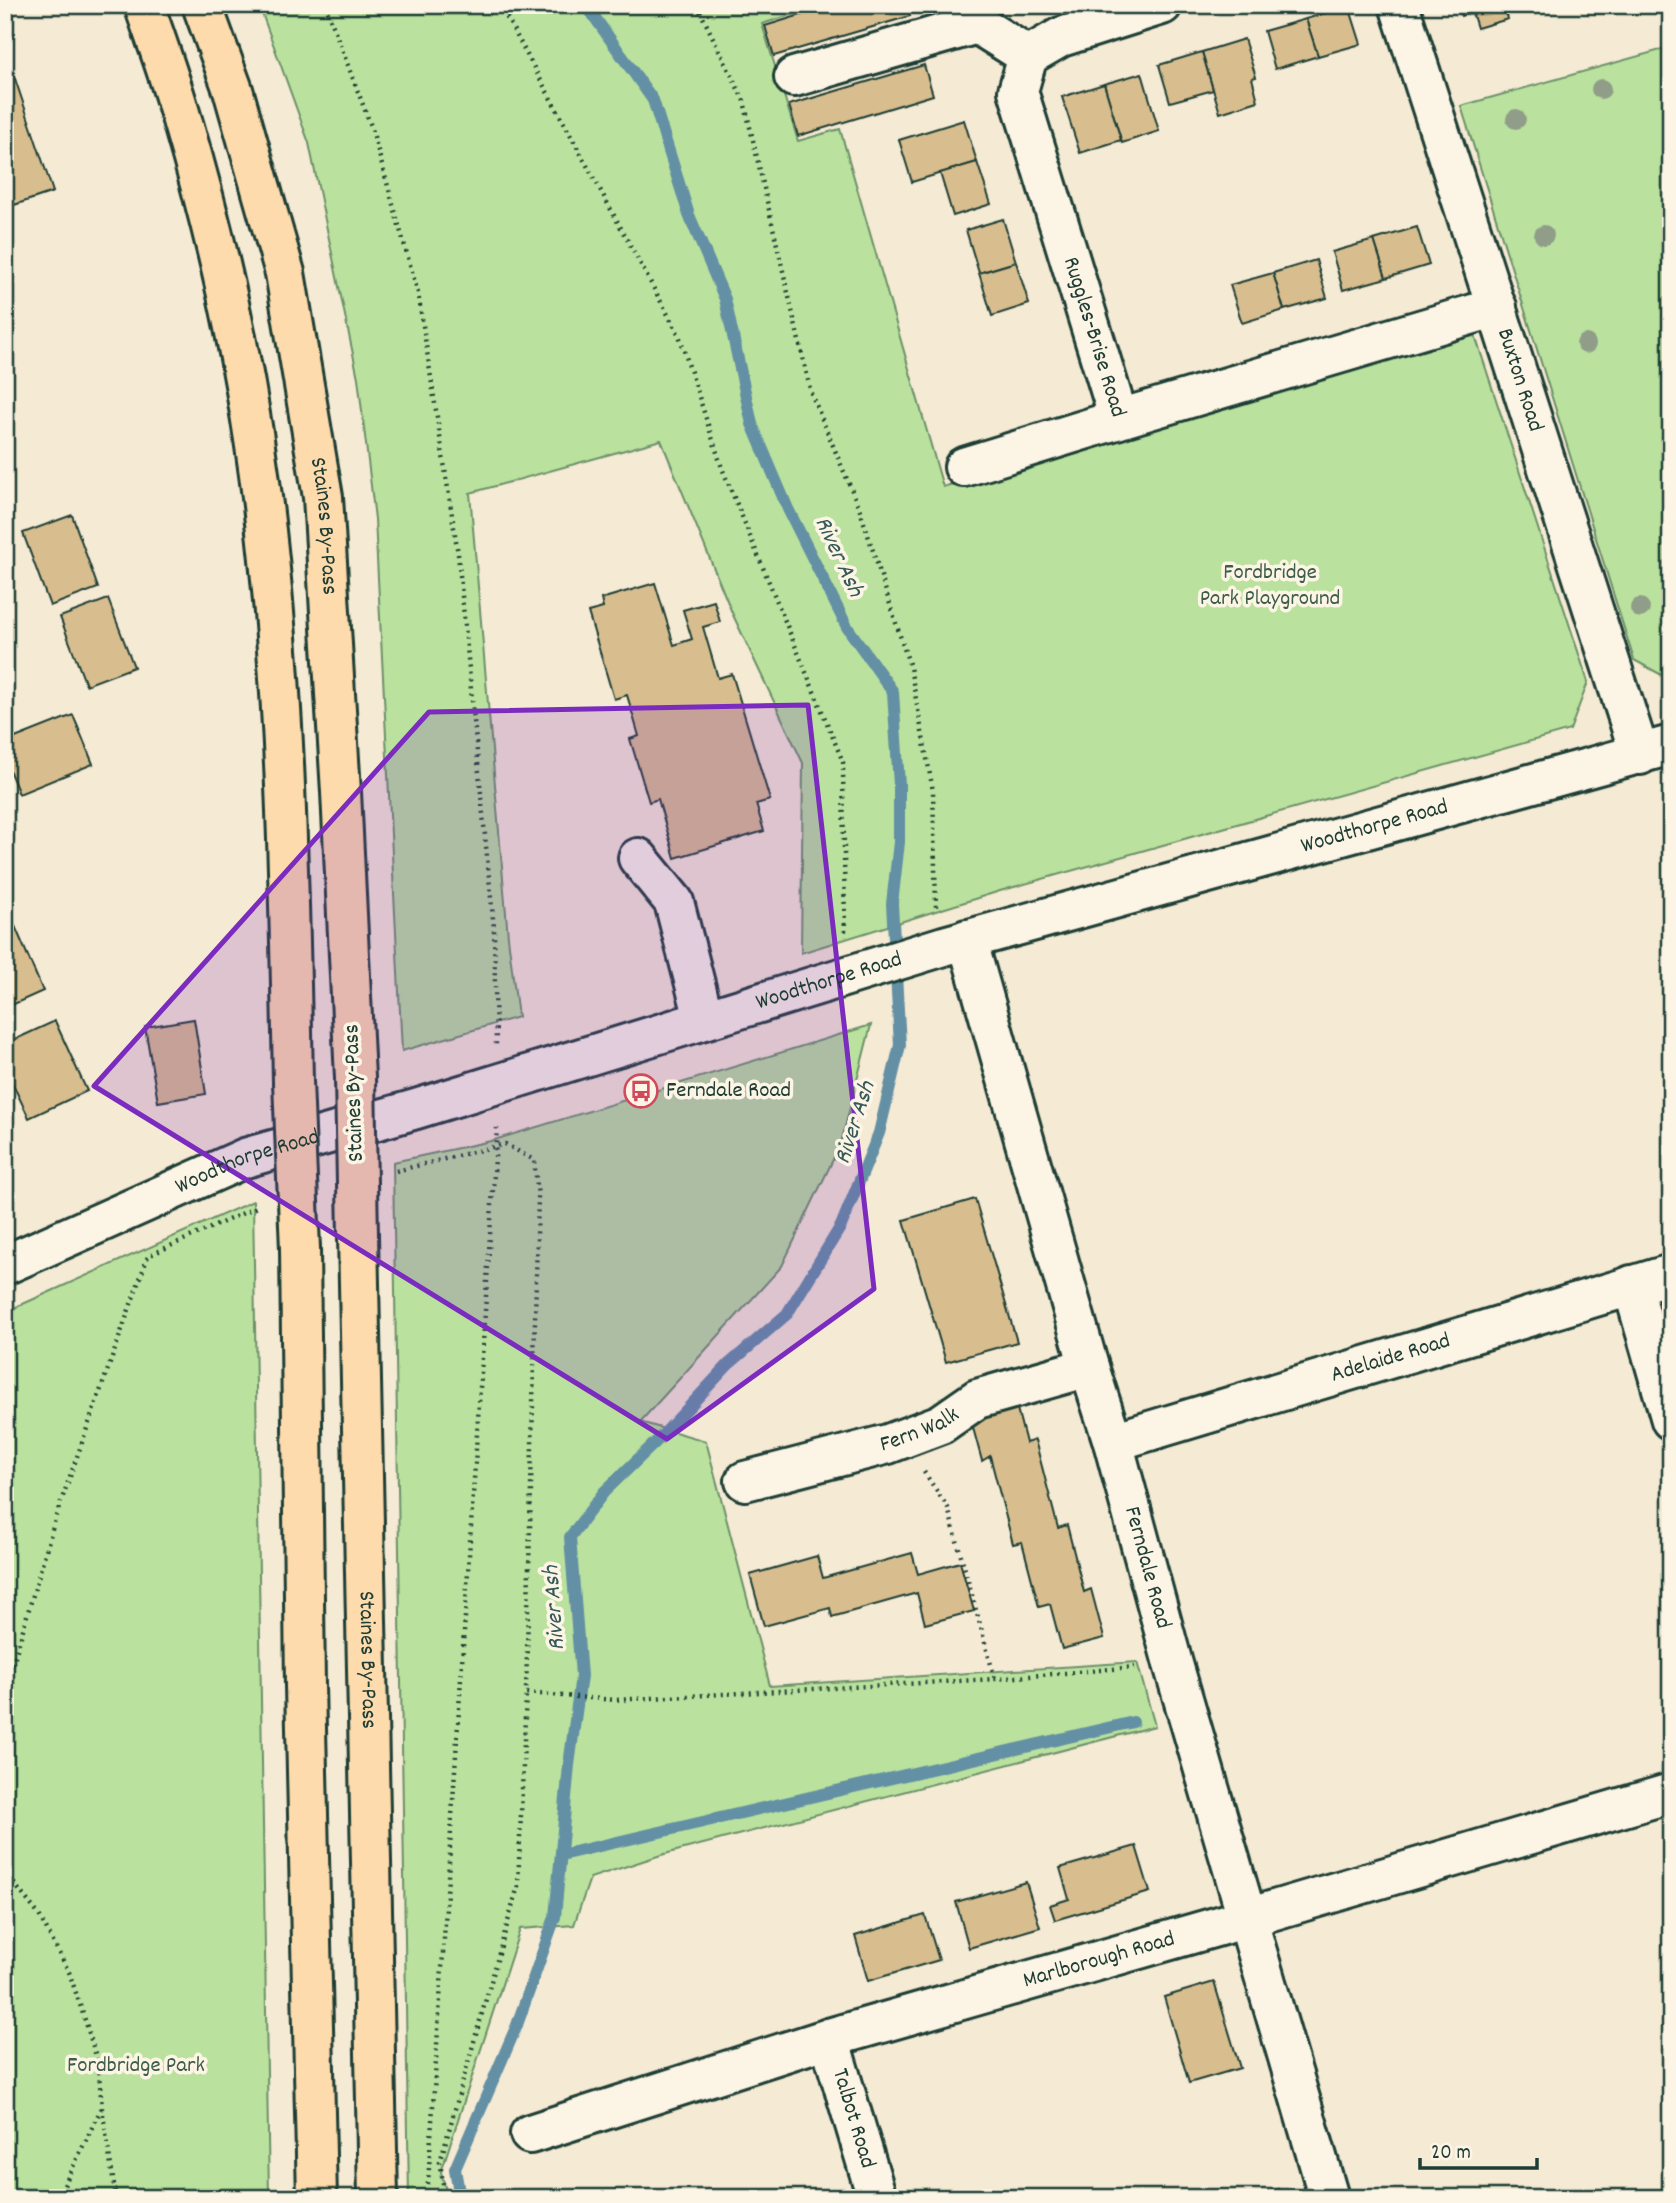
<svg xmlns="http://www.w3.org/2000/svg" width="1676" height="2203" font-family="Dekko,sans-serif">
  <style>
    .green { fill: #bae29e; stroke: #6c9069; stroke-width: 2 }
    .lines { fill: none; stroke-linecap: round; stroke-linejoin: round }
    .stream { stroke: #6390a4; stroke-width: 12 }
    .building { fill: #d8be8e; stroke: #1f3d34; stroke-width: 2 }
    .minor-casing { stroke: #1f3d34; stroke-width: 44 }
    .highway-casing { stroke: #1f3d34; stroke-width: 44 }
    .path { stroke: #1f3d34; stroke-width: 4.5; stroke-dasharray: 2 5; stroke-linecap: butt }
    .minor { stroke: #fcf5e5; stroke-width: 38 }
    .highway { stroke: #fedbac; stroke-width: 38 }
    .highway-bridge-casing { stroke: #1f3d34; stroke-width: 44; stroke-linecap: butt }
    .highway-bridge { stroke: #fedbac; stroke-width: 38 }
    .tree { fill: #909d88 }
    .marked { fill: #7b2cbf; fill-opacity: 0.2; stroke: #7b2cbf; stroke-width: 5; stroke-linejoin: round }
    .labels { text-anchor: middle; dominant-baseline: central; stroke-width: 7; stroke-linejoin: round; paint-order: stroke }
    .street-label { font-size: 23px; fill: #1f3d34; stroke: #fcf5e5 }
    .park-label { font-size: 23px; fill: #3e5e49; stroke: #fcf5e5 }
    .poi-label { font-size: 23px; fill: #1f3d34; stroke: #fcf5e5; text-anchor: start }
    .water-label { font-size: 24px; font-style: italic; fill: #365959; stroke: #fcf5e5 }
  </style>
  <rect width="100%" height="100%" fill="#f5ead4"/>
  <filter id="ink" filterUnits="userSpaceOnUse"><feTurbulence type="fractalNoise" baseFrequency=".0143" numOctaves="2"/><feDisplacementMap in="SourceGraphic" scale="14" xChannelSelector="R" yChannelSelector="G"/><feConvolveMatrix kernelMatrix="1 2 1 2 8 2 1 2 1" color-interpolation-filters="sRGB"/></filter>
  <g filter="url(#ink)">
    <g class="green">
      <path d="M259,5h564l-61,19 36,117 42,-12 103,358 529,-161 116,356 -18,48 -570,161 -199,62 2,-190 -70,-148 -72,-175 -191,53 38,444 10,80 -116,34 -27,-532 -17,-141 -49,-235z"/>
      <path d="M993,5h64l-24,8z"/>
      <path d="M1671,47v633l-37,-20 -173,-554z"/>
      <path d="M871,1025l-30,118 -59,123 -142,156 66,19 64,245 367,-24 18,64 -494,129 -71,23 -16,47 -54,4 -79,243 7,26h-39l-16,-1036 98,-21z"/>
      <path d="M253,1201l16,997h-264v-886z"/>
    </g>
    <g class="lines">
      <g class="stream">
        <path d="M561,1855l572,-133"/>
        <path d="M460,2198l-5,-29 62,-144 38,-108 14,-152 12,-89 -11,-139 34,-45 58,-56 66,-71 59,-51 54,-88 38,-93 21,-88 -8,-141 7,-62v-57l-6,-93 -46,-65 -59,-118 -36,-85 -27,-125 -36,-84 -36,-115 -67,-95"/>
      </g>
    </g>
    <g class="building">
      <path d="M833,5h73l4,11 -136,40 -9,-30z"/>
      <path d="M1458,5h46l4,14 -31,9 -5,-16 -11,4z"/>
      <path d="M1349,6l12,38 -43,12 -12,-37z"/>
      <path d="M1306,19l12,37 -43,13 -11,-38z"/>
      <path d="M1244,39l12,38 -4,1 6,23 -38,12 -18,-61z"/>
      <path d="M5,49l48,143 -48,16z"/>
      <path d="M1202,52l11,38 -43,12 -11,-37z"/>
      <path d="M924,65l9,30 -135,41 -9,-31z"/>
      <path d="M1142,73l17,58 -37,12 -18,-59z"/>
      <path d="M1104,84l17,56 -41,13 -18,-56z"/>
      <path d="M964,120l13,42 -65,20 -13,-42z"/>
      <path d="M977,162l14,42 -38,12 -13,-43z"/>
      <path d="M1003,219l13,43 -37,11 -13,-43z"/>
      <path d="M1417,227l12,38 -43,13 -12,-38z"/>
      <path d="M1374,240l12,38 -43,12 -11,-38z"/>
      <path d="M1316,260l11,38 -43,12 -11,-37z"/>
      <path d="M1016,262l13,42 -37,12 -13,-43z"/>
      <path d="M1273,273l11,37 -42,13 -12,-38z"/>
      <path d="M72,515l26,73 -48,18 -27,-73z"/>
      <path d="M655,583l19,62 18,-6 -9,-29 31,-9 6,21 -17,5 15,51 14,-4 38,126 -14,4 8,27 -89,27 -17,-59 -9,3 -19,-63 9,-3 -12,-41 -13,4 -26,-87 15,-4 -2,-9z"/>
      <path d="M108,599l26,68 -48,18 -26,-68z"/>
      <path d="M73,715l20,49 -74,30 -14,-34v-18z"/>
      <path d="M5,903l38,88 -38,17z"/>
      <path d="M194,1019l12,75 -48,8 -13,-75z"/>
      <path d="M55,1021l32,70 -58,27 -24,-50v-24z"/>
      <path d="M975,1199l42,143 -71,20 -42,-142z"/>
      <path d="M1015,1401l11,42 9,-3 23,88 9,-3 17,67 7,-3 13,49 -42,11 -12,-45 -11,3 -17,-65 -9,2 -23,-88 -8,5 -13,-48z"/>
      <path d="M912,1553l6,21 42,-12 14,49 -49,13 -8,-31 -85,24 -2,-9 -66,18 -14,-51 67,-19 6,22z"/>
      <path d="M1136,1846l14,46 -95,28 -5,-15 19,-6 -9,-31z"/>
      <path d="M1026,1882l14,45 -71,21 -13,-46z"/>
      <path d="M925,1915l14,45 -71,21 -13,-45z"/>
      <path d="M1214,1982l26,86 -51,15 -25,-86z"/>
      <path d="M1279,2189l3,9h-33z"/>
    </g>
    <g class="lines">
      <defs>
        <g id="minor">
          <path id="s1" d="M1162,5l-101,32 -33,19 -10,35 101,328 378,-112"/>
          <path id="s2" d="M1399,5l241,750"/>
          <path d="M794,77l183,-53 51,32"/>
          <path d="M964,467l155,-48"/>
          <path d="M638,858l36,44 30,117"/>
          <path id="s3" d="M967,939l122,428 24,75 60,222 156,534"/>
          <path id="s4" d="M5,1265l240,-107 171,-49 528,-163 727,-201"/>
          <path d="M1632,1285l39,135"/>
          <path id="s5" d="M1113,1442l558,-168"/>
          <path id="s6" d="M745,1481l143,-37 53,-20 36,-25 112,-32"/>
          <path id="s7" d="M829,2038l48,160"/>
          <path id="s8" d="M530,2134l299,-96 418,-120 424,-125"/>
        </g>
        <g id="highway">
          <path d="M144,5c13,38 27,76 38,115 34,116 61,234 77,354 27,201 30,405 34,608"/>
          <path id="s9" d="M202,5l31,85 52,183 38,224 18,295 14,286"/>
          <path id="s10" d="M358,1236l20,962"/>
          <path d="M300,1249l5,437 12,512"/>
        </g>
      </defs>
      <use href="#minor" class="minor-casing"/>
      <use href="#highway" class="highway-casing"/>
      <g class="path">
        <path d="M325,5l46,121 47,167 40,261 36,375 2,116"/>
        <path d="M500,5l179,330 43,133 121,294 2,175"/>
        <path d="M697,5l47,96 67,292 49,117 50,157 23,124 3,116"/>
        <path d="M396,1171l109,-27 29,16 4,36 -12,497 89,7 380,-21 140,-12"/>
        <path d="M924,1472l24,36 47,171"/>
        <path d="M5,1691l51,-175 92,-260 111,-50"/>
        <path d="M5,1872l34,43 30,57 17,51 12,40 4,45 14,90"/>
        <path d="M58,2198l43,-89"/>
        <path d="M427,2198l70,-1070"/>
        <path d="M445,2198l-5,-36 78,-276 8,-193"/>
      </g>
      <use href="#minor" class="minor"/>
      <use href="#highway" class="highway"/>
      <defs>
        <g id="highway-bridge">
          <path d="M355,1078l3,158"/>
          <path d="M293,1082l7,167"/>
        </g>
      </defs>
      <use href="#highway-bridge" class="highway-bridge-casing"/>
      <use href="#highway-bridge" class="highway-bridge"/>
    </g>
    <g class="tree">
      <circle cx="1601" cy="89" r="10"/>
      <circle cx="1516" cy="119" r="10"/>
      <circle cx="1544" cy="235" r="10"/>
      <circle cx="1586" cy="344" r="10"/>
      <circle cx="1640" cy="608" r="10"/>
    </g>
  </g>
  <path class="marked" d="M808,705l66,584 -207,150 -573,-353 335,-374z"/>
  <defs>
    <symbol id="bus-ring" viewBox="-11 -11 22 22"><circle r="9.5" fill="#fcf5e5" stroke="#d1495b" stroke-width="1.5"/><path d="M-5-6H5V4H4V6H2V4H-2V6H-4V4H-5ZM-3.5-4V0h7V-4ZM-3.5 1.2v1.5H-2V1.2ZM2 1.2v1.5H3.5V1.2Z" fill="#d1495b"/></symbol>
  </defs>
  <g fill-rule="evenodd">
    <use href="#bus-ring" x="622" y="1072" width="38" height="38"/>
  </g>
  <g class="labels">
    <g class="street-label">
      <text stroke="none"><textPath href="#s1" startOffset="438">Ruggles-Brise Road</textPath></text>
      <text stroke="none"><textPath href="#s2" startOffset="394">Buxton Road</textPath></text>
      <text stroke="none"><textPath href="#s9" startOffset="537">Staines By-Pass</textPath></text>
      <text stroke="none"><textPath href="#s4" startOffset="1440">Woodthorpe Road</textPath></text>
      <text stroke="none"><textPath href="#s4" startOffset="873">Woodthorpe Road</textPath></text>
      <text transform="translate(355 1093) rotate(-92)">Staines By-Pass</text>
      <text stroke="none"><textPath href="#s4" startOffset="264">Woodthorpe Road</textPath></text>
      <text stroke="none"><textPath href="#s5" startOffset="290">Adelaide Road</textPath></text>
      <text stroke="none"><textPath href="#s6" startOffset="182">Fern Walk</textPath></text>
      <text stroke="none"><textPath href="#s3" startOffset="654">Ferndale Road</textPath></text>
      <text stroke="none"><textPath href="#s10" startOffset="424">Staines By-Pass</textPath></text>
      <text stroke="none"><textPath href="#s8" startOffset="595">Marlborough Road</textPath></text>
      <text stroke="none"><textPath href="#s7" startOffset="84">Talbot Road</textPath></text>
    </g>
    <g class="park-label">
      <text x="1270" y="573">Fordbridge<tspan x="1270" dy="26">Park Playground</tspan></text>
      <text x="136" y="2066">Fordbridge Park</text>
    </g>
    <g class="poi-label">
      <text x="666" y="1091">Ferndale Road</text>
    </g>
    <g class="water-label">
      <text transform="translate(838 557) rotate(65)">River Ash</text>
      <text transform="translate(856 1123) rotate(-72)">River Ash</text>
      <text transform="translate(555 1608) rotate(-94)">River Ash</text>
    </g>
  </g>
  <rect width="1676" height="2203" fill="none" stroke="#fcf5e5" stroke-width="28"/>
  <rect x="14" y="14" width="1648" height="2175" fill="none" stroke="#1f3d34" stroke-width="2.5" filter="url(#ink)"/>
  <path d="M1420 2158v10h117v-10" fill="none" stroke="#1f3d34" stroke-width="3.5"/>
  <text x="1431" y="2158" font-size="21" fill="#1f3d34" stroke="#fcf5e5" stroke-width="5" paint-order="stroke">20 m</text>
</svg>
